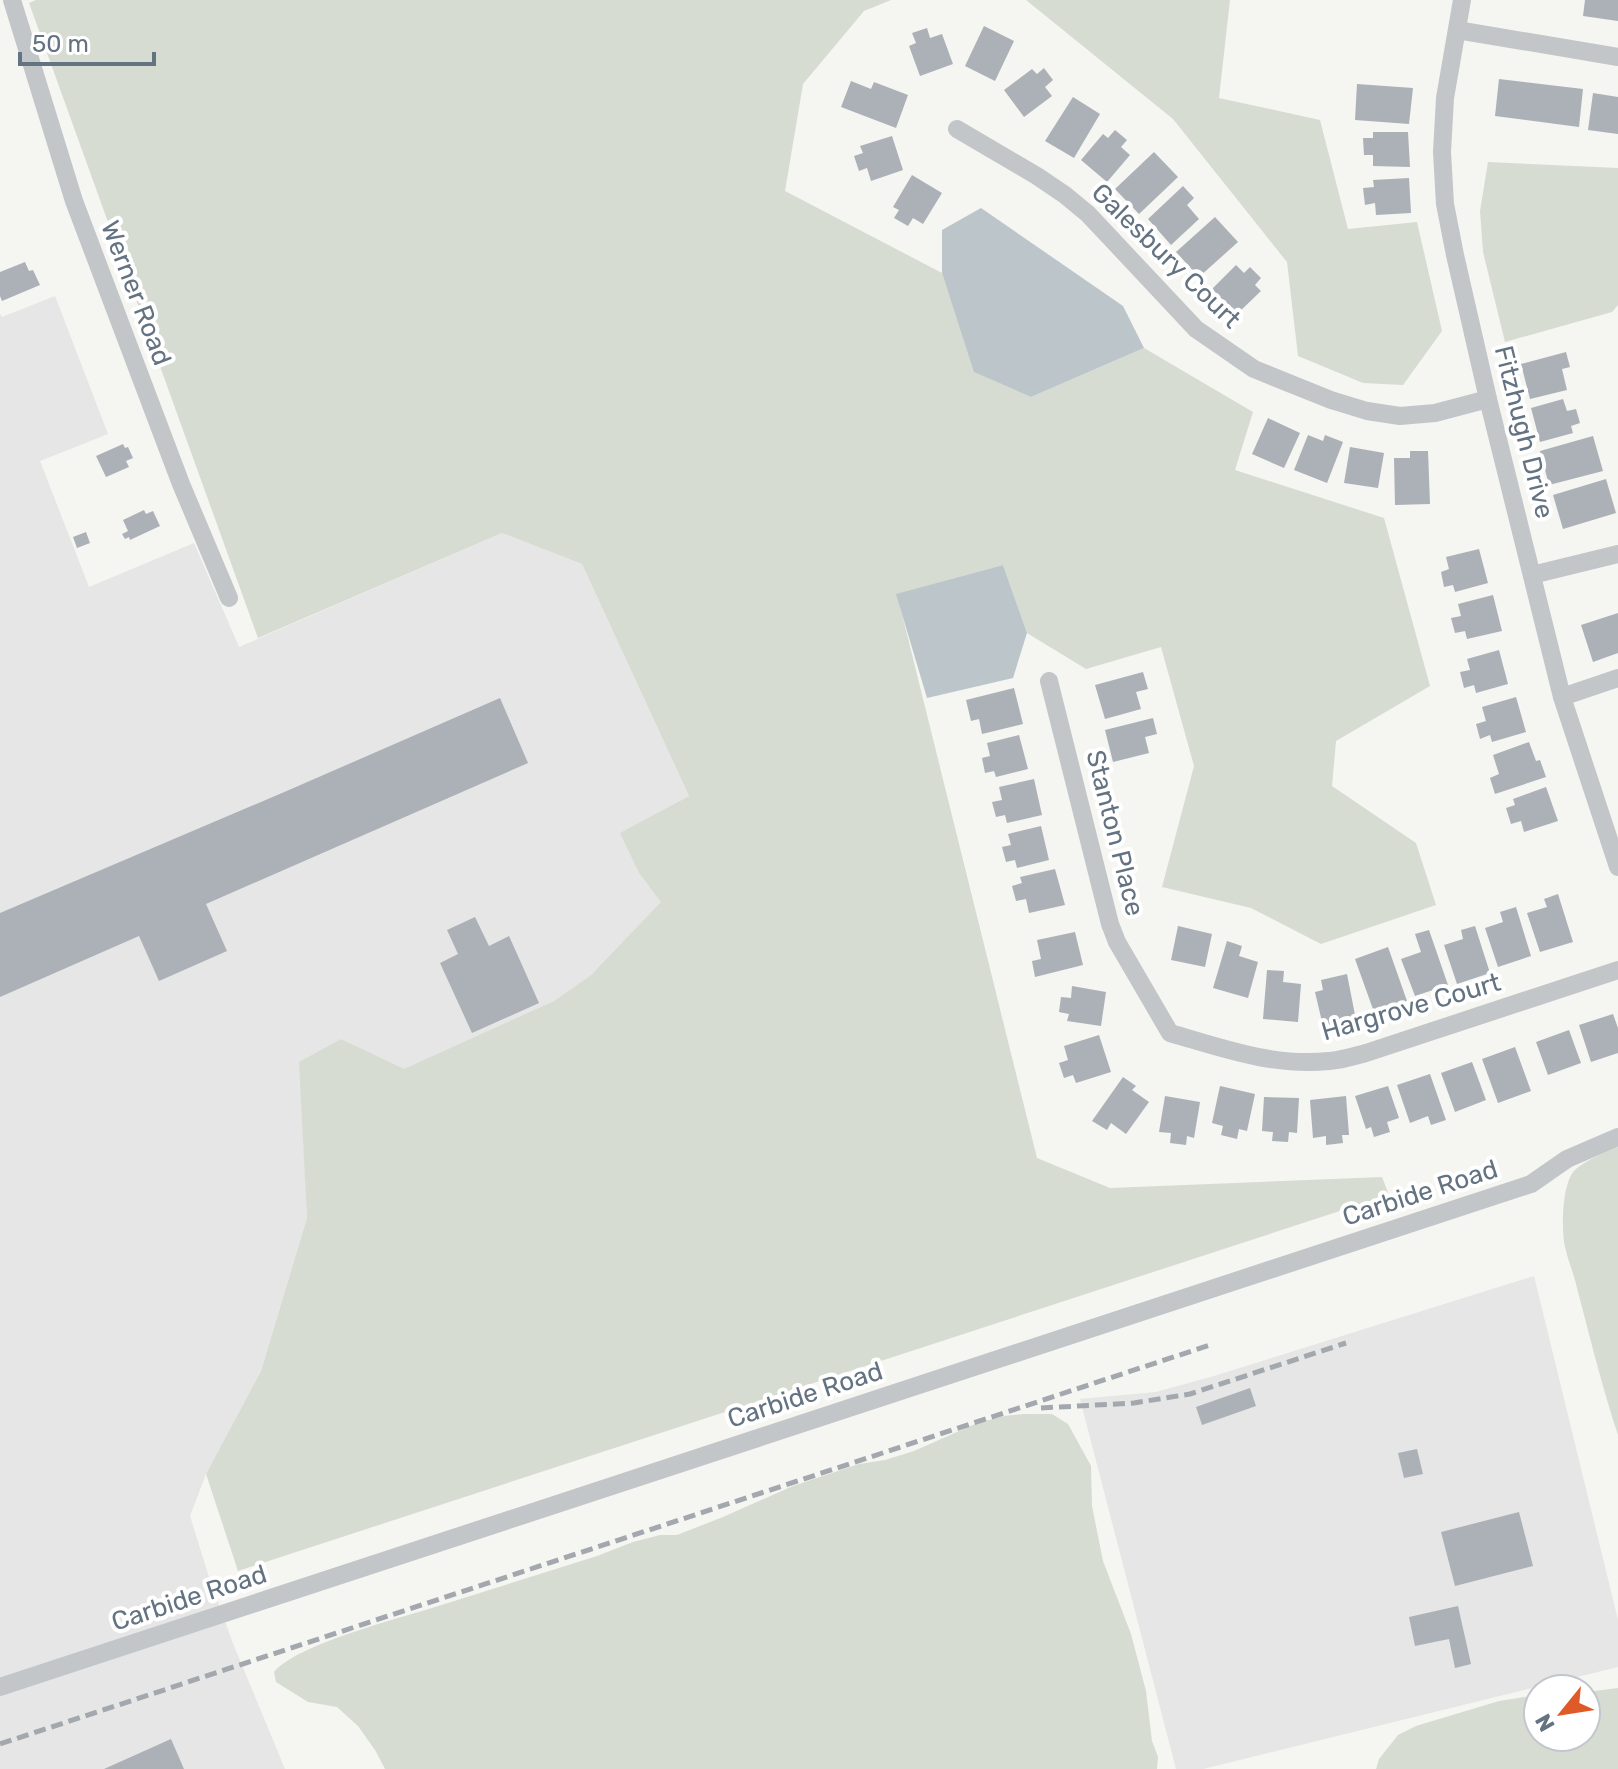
<svg xmlns="http://www.w3.org/2000/svg" width="1618" height="1769" font-family="Rubik,sans-serif">
  <style>
    .built { fill: #e5e6e5 }
    .green { fill: #d6dcd2 }
    .water { fill: #bbc5ca }
    .building { fill: #abb1b7 }
    .lines { fill: none; stroke-linecap: round; stroke-linejoin: round }
    .minor { stroke: #c2c6c9; stroke-width: 18 }
    .rail { stroke: #a3a8ae; stroke-width: 5; stroke-dasharray: 12 6; stroke-linecap: butt }
    .labels { text-anchor: middle; dominant-baseline: central; stroke-width: 8; stroke-linejoin: round; paint-order: stroke }
    .street-label { font-size: 26px; fill: #647382; stroke: #fff }
  </style>
  <rect width="100%" height="100%" fill="#f5f5f1"/>
  <g class="built">
    <path d="M55,296l53,138 -68,27 49,126 105,-44 45,104 263,-114 80,31 107,232 -68,37 18,40 23,29 -71,73 -37,26 -150,69 -63,-31 -41,23 7,156 -46,153 -55,103 -16,42 18,58 24,67 53,128h-285v-1455l2,3z"/>
    <path d="M1534,1276l84,344v47l-415,102h-27l-96,-370 76,-7 58,-16z"/>
  </g>
  <g class="green">
    <path d="M36,0h855l-27,11 -61,73 -18,107 157,82 33,99 56,25 113,-49 109,64 -18,58 149,48 46,168 -94,55 -4,45 84,57 20,62 -115,39 -70,-36 -89,-21 32,-121 -33,-119 -75,22 -59,-36 -24,-68 -106,29 140,564 73,30 272,-11 7,18 -1151,376 -32,-97 55,-103 46,-153 -8,-156 42,-23 63,30 150,-68 37,-26 70,-73 -22,-29 -19,-40 69,-37 -107,-232 -80,-31 -244,105 -229,-635z"/>
    <path d="M1026,0h204l-11,98 101,22 28,109 69,-7 25,109 -39,54 -40,-2 -65,-27 -11,-94 -114,-143z"/>
    <path d="M1488,162l130,6v137l-6,7 -107,30 -22,-90 -3,-41z"/>
    <path d="M1618,1147v288c-16,-48 -28,-98 -41,-147 -3,-14 -9,-27 -12,-41 -4,-17 -3,-65 10,-77 8,-8 32,-19 43,-23z"/>
    <path d="M1023,1414h29l16,10 23,42 1,40 11,55 28,73 15,57 6,50 6,16 -1,12h-772l-10,-19 -17,-24 -21,-19 -29,-5 -32,-20 -2,-10c22,-27 122,-53 158,-64 55,-17 110,-35 165,-52l36,-14 27,-7h17l46,-18 70,-31 66,-22 26,-4 29,-9 61,-27 29,-8z"/>
    <path d="M1618,1688v81h-242l3,-10 19,-24 18,-9 83,-25 39,-6v42h48v-45z"/>
  </g>
  <g class="water">
    <path d="M981,208l142,98 21,42 -113,49 -57,-25 -32,-99v-43z"/>
    <path d="M1003,565l24,68 -14,45 -86,20 -31,-104z"/>
  </g>
  <g class="building">
    <path d="M1585,0h33v21l-35,-5z"/>
    <path d="M984,26l30,15 -19,40 -30,-15z"/>
    <path d="M927,28l3,10 12,-4 11,30 -33,12 -11,-30 7,-3 -4,-10z"/>
    <path d="M1044,68l9,12 -8,7 7,9 -28,21 -20,-27 28,-21 5,5z"/>
    <path d="M1499,79l84,10 -4,38 -84,-11z"/>
    <path d="M851,81l20,8 3,-7 34,13 -12,33 -55,-21z"/>
    <path d="M1357,84l56,4 -4,36 -54,-4z"/>
    <path d="M1593,93l25,4v37l-30,-4z"/>
    <path d="M1073,97l27,17 -26,44 -29,-17z"/>
    <path d="M1115,130l12,10 -6,7 9,8 -23,27 -26,-22 22,-26 5,4z"/>
    <path d="M1373,132h35l2,35 -37,-1v-11h-9l-1,-17h10z"/>
    <path d="M892,136l11,34 -32,11 -4,-13 -8,3 -5,-15 9,-3 -3,-7z"/>
    <path d="M1154,152l24,25 -39,37 -24,-25z"/>
    <path d="M912,175l30,18 -19,31 -10,-6 -5,8 -14,-8 5,-8 -6,-3z"/>
    <path d="M1409,178l2,35 -35,2 -1,-12 -10,2 -2,-17 11,-1 -1,-7z"/>
    <path d="M1183,186l11,12 -7,7 12,14 -28,26 -23,-26z"/>
    <path d="M1215,217l23,25 -39,35 -23,-25z"/>
    <path d="M25,262l4,9 4,-1 7,15 -38,16 -2,-5v-24z"/>
    <path d="M1236,265l8,8 6,-6 11,11 -6,7 6,6 -24,23 -25,-25z"/>
    <path d="M1566,352l4,15 -8,2 5,21 -37,9 -9,-35z"/>
    <path d="M1563,399l4,12 9,-2 4,14 -9,3 2,7 -33,9 -9,-34z"/>
    <path d="M1268,418l32,15 -16,35 -32,-14z"/>
    <path d="M1308,435l15,6 2,-6 18,7 -16,41 -33,-13z"/>
    <path d="M1593,436l10,35 -54,14 -9,-34z"/>
    <path d="M123,444l2,4 3,-1 5,11 -7,3 3,6 -23,10 -10,-21z"/>
    <path d="M1350,447l34,6 -6,35 -34,-5z"/>
    <path d="M1410,451h18l2,53 -35,1 -1,-47h16z"/>
    <path d="M1606,479l10,34 -53,16 -10,-34z"/>
    <path d="M144,510l2,4 7,-3 7,15 -30,14 -1,-3 -4,2 -3,-5 6,-3 -5,-11z"/>
    <path d="M86,532l4,11 -13,5 -4,-11z"/>
    <path d="M1479,549l9,34 -33,9 -2,-7 -9,2 -3,-15 8,-3 -3,-12z"/>
    <path d="M1493,595l9,36 -35,8 -2,-8 -10,2 -4,-15 10,-2 -3,-12z"/>
    <path d="M1618,613v40l-25,9 -12,-37z"/>
    <path d="M1499,650l9,34 -32,9 -2,-8 -10,3 -4,-16 10,-2 -3,-11z"/>
    <path d="M1143,672l5,17 -12,3 5,17 -36,10 -10,-34z"/>
    <path d="M1014,688l9,36 -41,10 -3,-15 -8,2 -5,-21z"/>
    <path d="M1516,697l10,35 -34,10 -2,-7 -10,4 -4,-15 10,-3 -4,-14z"/>
    <path d="M500,698l28,65 -322,141 21,47 -68,30 -20,-45 -139,61v-84l289,-123z"/>
    <path d="M1153,718l4,16 -12,3 4,16 -36,9 -8,-32z"/>
    <path d="M1019,735l9,34 -32,8 -2,-6 -9,2 -3,-15 8,-2 -3,-13z"/>
    <path d="M1529,742l7,19 4,-1 6,17 -51,17 -5,-16 9,-4 -6,-19z"/>
    <path d="M1034,779l8,36 -35,8 -2,-8 -9,2 -4,-15 10,-2 -3,-13z"/>
    <path d="M1546,787l12,34 -34,11 -3,-11 -10,3 -5,-16 9,-3 -2,-6z"/>
    <path d="M1041,826l8,34 -32,8 -2,-8 -9,2 -4,-15 9,-2 -3,-11z"/>
    <path d="M1055,869l10,36 -36,8 -3,-14 -10,2 -4,-15 10,-3 -2,-6z"/>
    <path d="M1558,894l15,48 -33,10 -13,-39 20,-6 -3,-8z"/>
    <path d="M1516,907l15,49 -33,11 -13,-39 18,-6 -3,-10z"/>
    <path d="M475,917l14,29 20,-10 30,67 -67,30 -32,-70 18,-9 -11,-24z"/>
    <path d="M1178,926l34,8 -7,33 -34,-7z"/>
    <path d="M1475,926l15,47 -33,11 -13,-39 19,-6 -2,-9z"/>
    <path d="M1429,930l19,55 -33,11 -14,-37 20,-7 -6,-18z"/>
    <path d="M1075,932l8,33 -48,12 -3,-16 9,-2 -4,-19z"/>
    <path d="M1227,941l15,5 -3,10 19,6 -10,36 -35,-10z"/>
    <path d="M1388,947l19,54 -33,11 -19,-53z"/>
    <path d="M1267,970l17,1 -1,11 18,2 -3,38 -35,-3z"/>
    <path d="M1347,974l9,46 -33,6 -8,-34 8,-2 -2,-10z"/>
    <path d="M1072,986l34,6 -5,34 -34,-5 2,-7 -10,-2 2,-15 10,1z"/>
    <path d="M1613,1014l5,14v25l-27,9 -12,-37z"/>
    <path d="M1569,1030l12,33 -33,12 -12,-33z"/>
    <path d="M1099,1035l12,37 -35,11 -3,-8 -9,3 -5,-15 9,-3 -4,-14z"/>
    <path d="M1515,1047l16,44 -33,12 -16,-44z"/>
    <path d="M1472,1062l14,38 -31,12 -14,-39z"/>
    <path d="M1430,1074l16,46 -15,5 -3,-9 -18,7 -13,-38z"/>
    <path d="M1123,1077l13,9 -4,4 17,12 -23,32 -15,-11 -4,7 -15,-9z"/>
    <path d="M1220,1086l35,8 -8,37 -8,-2 -2,10 -16,-4 2,-9 -11,-3z"/>
    <path d="M1388,1086l11,32 -12,4 3,10 -16,5 -3,-10 -5,2 -11,-33z"/>
    <path d="M1165,1096l35,6 -6,36 -7,-2 -1,9 -16,-2 1,-10 -12,-1z"/>
    <path d="M1346,1096l3,39h-7l1,8 -17,2v-9l-13,2 -3,-38z"/>
    <path d="M1264,1097l35,1 -2,35 -8,-1 -1,10 -16,-1 1,-9 -11,-1z"/>
    <path d="M1250,1388l6,18 -54,19 -6,-18z"/>
    <path d="M1417,1449l6,25 -19,4 -6,-25z"/>
    <path d="M1519,1512l14,54 -78,20 -14,-54z"/>
    <path d="M1458,1606l13,58 -16,4 -6,-29 -34,7 -6,-29z"/>
    <path d="M171,1739l13,30h-80z"/>
  </g>
  <g class="lines">
    <g class="minor">
      <path d="M12,0l62,201 107,283 48,114"/>
      <path d="M1462,0l-17,98 -3,54 3,52 10,51 33,144 74,298 56,170"/>
      <path d="M1457,30l161,27"/>
      <path d="M957,129l80,47 28,19 23,19 108,115 58,40 77,31 36,11 33,5 35,-3 53,-14"/>
      <path d="M1532,575l86,-21"/>
      <path d="M1049,681l61,243 7,18 53,91c52,15 104,34 159,28 13,-1 25,-5 37,-8l252,-83"/>
      <path d="M1562,697l56,-19"/>
      <path d="M0,1687l1531,-503 36,-25 51,-22"/>
    </g>
    <g class="rail">
      <path d="M1041,1408l93,-5 56,-9 156,-51"/>
      <path d="M0,1744l1213,-400"/>
    </g>
  </g>
  <g class="labels">
    <g class="street-label">
      <text transform="translate(1166 256) rotate(44)">Galesbury Court</text>
      <text transform="translate(136 293) rotate(69)">Werner Road</text>
      <text transform="translate(1524 432) rotate(76)">Fitzhugh Drive</text>
      <text transform="translate(1115 833) rotate(76)">Stanton Place</text>
      <text transform="translate(1411 1007) rotate(-16)">Hargrove Court</text>
      <text transform="translate(1420 1193) rotate(-18)">Carbide Road</text>
      <text transform="translate(805 1395) rotate(-18)">Carbide Road</text>
      <text transform="translate(189 1598) rotate(-18)">Carbide Road</text>
    </g>
  </g>
  <g transform="translate(1562 1713) rotate(240)"><circle r="38" fill="#ffffff" stroke="#c1c7cd" stroke-width="2"/>
  <path d="M0-6L14 30L0 20L-14 30Z" fill="#df5a27"/>
  <text y="-12" font-size="22" font-weight="bold" text-anchor="middle" fill="#647382">N</text>
  </g>
  <path d="M20 52v12h134v-12" fill="none" stroke="#647382" stroke-width="4"/>
  <text x="32" y="52" font-size="24" fill="#647382" stroke="#ffffff" stroke-width="6" paint-order="stroke">50 m</text>
</svg>
